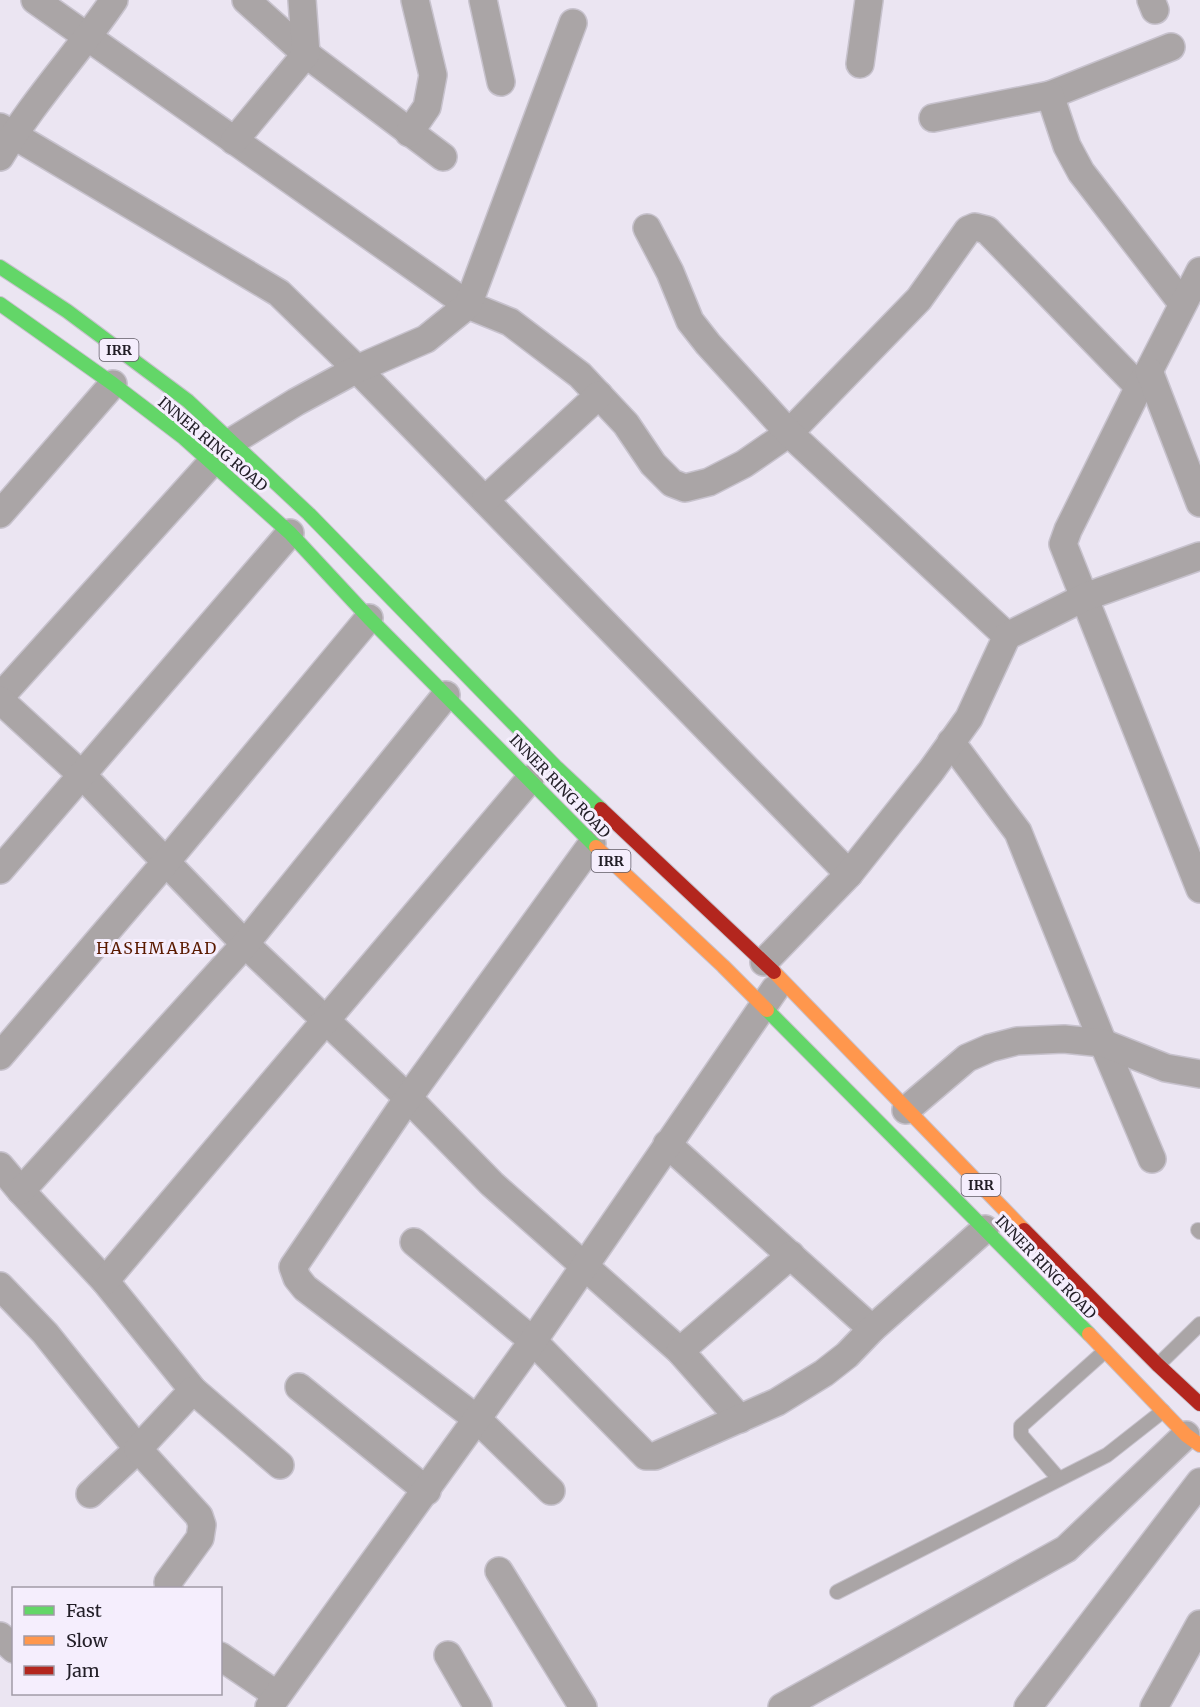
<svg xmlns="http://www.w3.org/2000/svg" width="1200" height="1707" font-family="Merriweather,serif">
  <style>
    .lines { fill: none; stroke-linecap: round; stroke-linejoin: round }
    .lane-casing { stroke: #c7c2cd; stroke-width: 16 }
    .street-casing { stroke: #c7c2cd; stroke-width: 30 }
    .fast-casing { stroke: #c7c2cd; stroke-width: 16 }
    .slow-casing { stroke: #c7c2cd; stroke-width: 16 }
    .jam-casing { stroke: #c7c2cd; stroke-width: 16 }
    .lane { stroke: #aaa5a6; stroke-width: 14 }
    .street { stroke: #aaa5a6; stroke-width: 27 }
    .fast { stroke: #63d668; stroke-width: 14 }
    .slow { stroke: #ff974d; stroke-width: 14 }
    .jam { stroke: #b3261e; stroke-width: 14 }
    .labels { text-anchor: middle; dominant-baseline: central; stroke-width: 6; stroke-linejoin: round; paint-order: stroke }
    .shield { fill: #f5eefd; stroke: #615c67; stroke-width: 1.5 }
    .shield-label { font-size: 14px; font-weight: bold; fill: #221e27 }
    .street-label { font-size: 15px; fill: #221e27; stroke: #f5eefd }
    .neighbourhood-label { font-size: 16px; letter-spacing: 1.5px; fill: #5a1a00; stroke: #f5eefd }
  </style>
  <rect width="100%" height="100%" fill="#ebe5f2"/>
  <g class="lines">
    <defs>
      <g id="lane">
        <path d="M1198,1230l2,2"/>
        <path d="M1158,1365l42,-41"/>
        <path d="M1059,1479l-38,-44v-9l84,-75"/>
        <path d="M837,1592l270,-137 56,-44"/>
      </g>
      <g id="street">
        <path d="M35,0l433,305 42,17 70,53 46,49 27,40 19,19 13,5 24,-6 35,-18 45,-31 130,-134 49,-69 7,-3 12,3 152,157"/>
        <path d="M246,0l60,54 137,103"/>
        <path d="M483,0l18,82"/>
        <path d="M1151,0l4,10"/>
        <path d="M860,64l9,-64"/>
        <path d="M1050,95l121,-48"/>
        <path d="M933,118l117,-23 17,51 14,26 101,131"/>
        <path d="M0,127l279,166 78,76 492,505"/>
        <path d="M409,133l18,-26 6,-32 -18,-75"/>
        <path d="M234,141l72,-87 -4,-54"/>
        <path d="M0,157c33,-56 78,-104 114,-157"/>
        <path d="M647,228l23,44 20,49 18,23 81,89 218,203"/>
        <path d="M1200,271l-51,100 -10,16 -71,143 -5,14 137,345"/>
        <path d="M1149,371l51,132"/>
        <path d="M231,442l65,-40 61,-33 69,-30 42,-34 105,-282"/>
        <path d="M485,500l114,-105"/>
        <path d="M0,514l113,-130"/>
        <path d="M0,697l212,-235"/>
        <path d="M0,700l83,76 162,168 163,154 84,86 188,167 60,68"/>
        <path d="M951,742l67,90 85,211 49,116"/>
        <path d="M0,870l290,-337"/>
        <path d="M764,962l85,-88 82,-103 38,-53 38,-82 78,-39 115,-41"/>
        <path d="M0,1056l165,-193 204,-245"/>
        <path d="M906,1110l61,-52 23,-10 27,-7 47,-2 39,4 63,25 34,6"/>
        <path d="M667,1144l205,185"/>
        <path d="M0,1166l21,25 84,90 88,109"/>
        <path d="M21,1191l224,-247 201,-249"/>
        <path d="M414,1242l119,99 113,115h9l122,-54 47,-29 23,-18 25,-26 113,-100"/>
        <path d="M105,1281l425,-502"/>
        <path d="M0,1286l45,47 93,116 -48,45"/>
        <path d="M680,1351l111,-96"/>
        <path d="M299,1387l128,104"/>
        <path d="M551,1491l-74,-72 -172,-131 -8,-10 -4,-11 115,-169 184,-254"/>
        <path d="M499,1571l84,136"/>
        <path d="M169,1588l-1,-6 32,-44 2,-13 -3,-9 -61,-67 55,-59 87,75"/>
        <path d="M0,1636l14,13"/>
        <path d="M448,1655l30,52"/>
        <path d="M220,1656l57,39"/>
        <path d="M269,1707l264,-366 242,-352"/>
        <path d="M782,1707l284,-158 120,-114"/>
        <path d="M1028,1707l172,-225"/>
        <path d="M1154,1707l46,-83"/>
      </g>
      <g id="fast">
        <path d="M0,267l67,44 121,90 121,113 246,252 46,43"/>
        <path d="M0,304l113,80 71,54 106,95 79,85 227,229"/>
        <path d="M767,1010l322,324"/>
      </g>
      <g id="slow">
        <path d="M596,847l127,119 44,44"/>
        <path d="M774,972l250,258"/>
        <path d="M1089,1334l97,101 14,10"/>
      </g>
      <g id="jam">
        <path d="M601,809l173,163"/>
        <path d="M1024,1230l134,135 42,39"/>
      </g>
    </defs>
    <use href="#lane" class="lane-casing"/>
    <use href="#street" class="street-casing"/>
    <use href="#fast" class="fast-casing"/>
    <use href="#slow" class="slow-casing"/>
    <use href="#jam" class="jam-casing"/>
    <use href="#lane" class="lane"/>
    <use href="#street" class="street"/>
    <use href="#fast" class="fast"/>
    <use href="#slow" class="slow"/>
    <use href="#jam" class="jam"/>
  </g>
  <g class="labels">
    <g class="shield">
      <rect x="99.5" y="339" width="39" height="22" rx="4.5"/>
      <rect x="591.5" y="850" width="39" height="22" rx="4.5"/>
      <rect x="961.5" y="1174" width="39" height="22" rx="4.5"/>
    </g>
    <g class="shield-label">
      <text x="119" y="350">IRR</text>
      <text x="611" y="861">IRR</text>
      <text x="981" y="1185">IRR</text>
    </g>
    <g class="street-label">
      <text transform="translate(213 444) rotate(40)">INNER RING ROAD</text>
      <text transform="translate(560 786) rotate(46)">INNER RING ROAD</text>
      <text transform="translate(1046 1267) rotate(46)">INNER RING ROAD</text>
    </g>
    <g class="neighbourhood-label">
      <text x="157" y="948">HASHMABAD</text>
    </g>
  </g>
  <rect x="12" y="1587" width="210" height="108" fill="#f5eefd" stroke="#a19ba7" stroke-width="1.5"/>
  <rect x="24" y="1606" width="30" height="9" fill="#63d668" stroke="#a19ba7" stroke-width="1.5"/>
  <text x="66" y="1617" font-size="18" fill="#221e27">Fast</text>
  <rect x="24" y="1636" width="30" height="9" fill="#ff974d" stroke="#a19ba7" stroke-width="1.5"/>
  <text x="66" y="1647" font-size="18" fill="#221e27">Slow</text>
  <rect x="24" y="1666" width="30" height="9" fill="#b3261e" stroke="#a19ba7" stroke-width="1.5"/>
  <text x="66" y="1677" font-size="18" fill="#221e27">Jam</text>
</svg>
